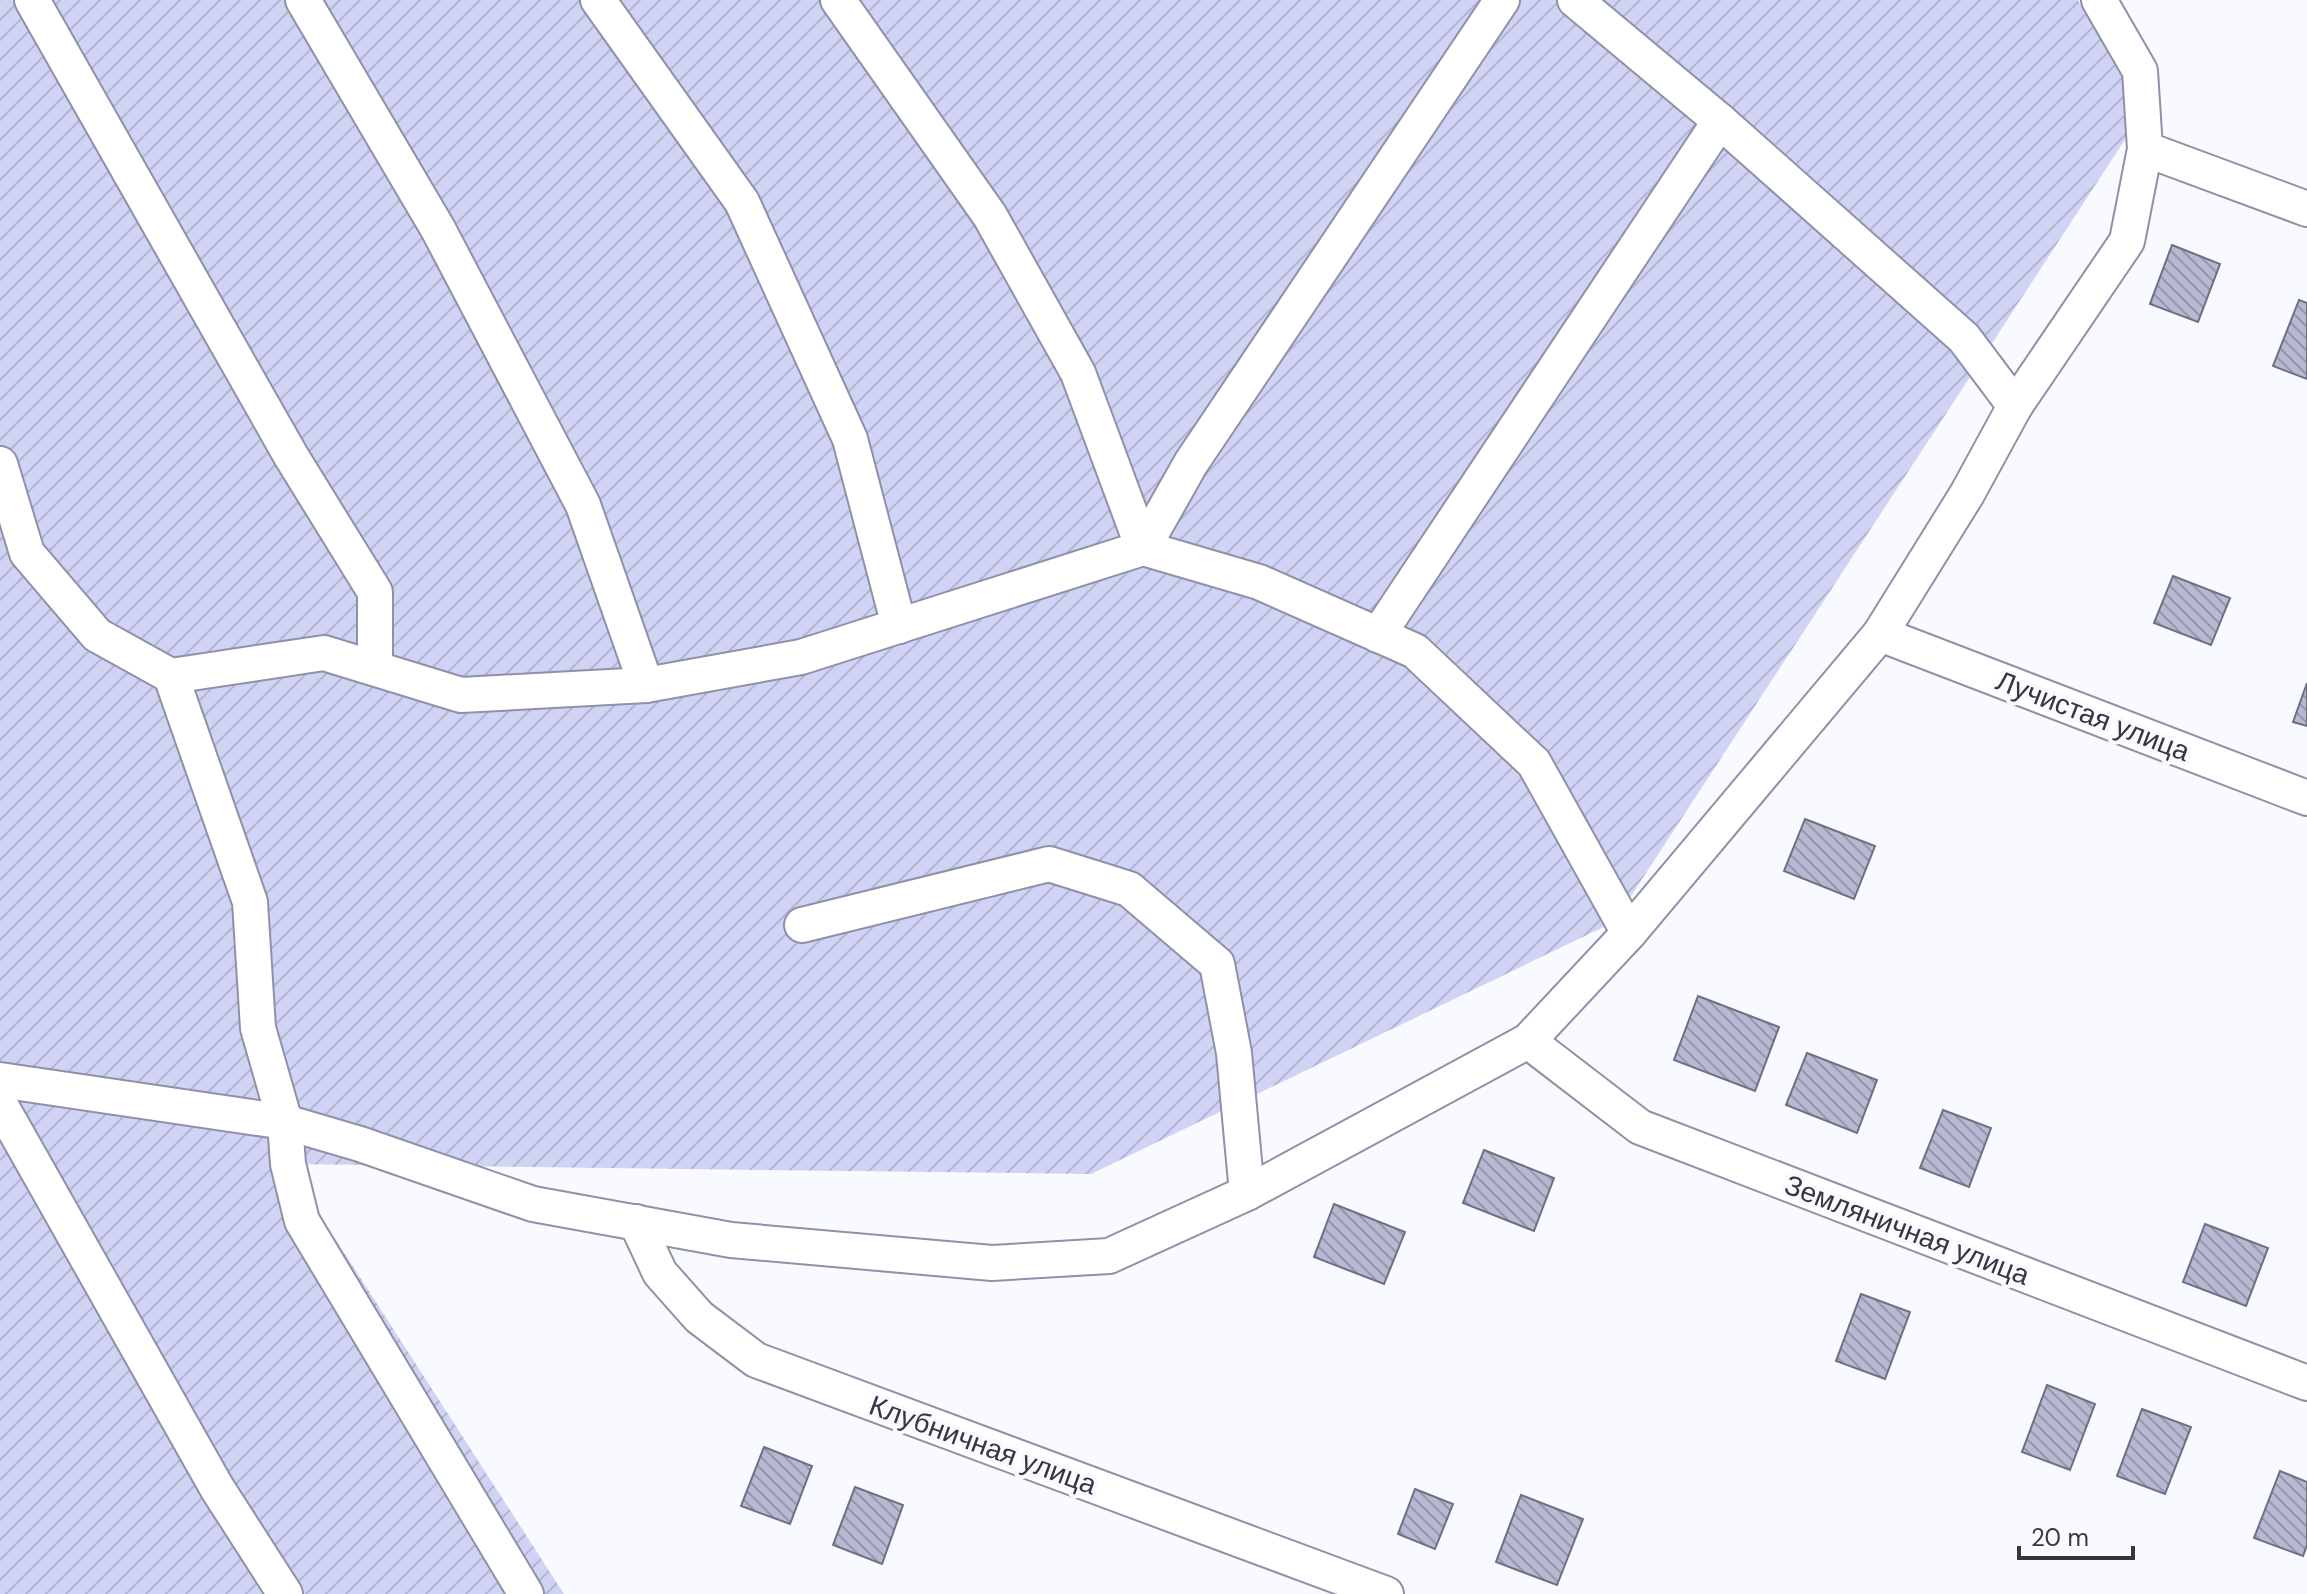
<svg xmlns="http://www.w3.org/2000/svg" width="2307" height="1594" font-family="'DM Sans',sans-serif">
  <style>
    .garden { fill: url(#garden-furrows) }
    .building { fill: url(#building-back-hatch); stroke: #6d6f85; stroke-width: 2 }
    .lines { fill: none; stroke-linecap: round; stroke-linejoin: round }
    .minor-casing { stroke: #8e91a8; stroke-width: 38 }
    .minor { stroke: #fff; stroke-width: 34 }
    .labels { text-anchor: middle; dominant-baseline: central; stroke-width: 8; stroke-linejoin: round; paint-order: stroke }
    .street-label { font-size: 28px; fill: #35363f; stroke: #f9faff }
  </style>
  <defs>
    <pattern id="garden-furrows" width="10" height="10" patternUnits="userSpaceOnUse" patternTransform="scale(2)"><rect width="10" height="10" fill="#d0d3f4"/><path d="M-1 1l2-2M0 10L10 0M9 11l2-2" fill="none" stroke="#b3b6d2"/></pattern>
    <pattern id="building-back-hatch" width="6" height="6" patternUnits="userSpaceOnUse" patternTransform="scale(2)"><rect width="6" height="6" fill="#b6b9d2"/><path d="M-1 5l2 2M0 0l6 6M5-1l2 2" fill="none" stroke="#9597ac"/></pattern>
  </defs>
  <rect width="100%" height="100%" fill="#f9faff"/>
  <path class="garden" d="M0,0h2078l65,112 -529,810 -523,252 -804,-10 277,430h-564z"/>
  <g class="building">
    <path d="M2172,245l48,19 -22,58 -48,-18z"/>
    <path d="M2299,300l8,3v76l-34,-13z"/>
    <path d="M2173,576l57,22 -19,47 -57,-22z"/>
    <path d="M2307,683v43l-14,-4z"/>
    <path d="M1805,819l70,27 -21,53 -70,-28z"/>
    <path d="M1698,996l81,31 -24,64 -81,-31z"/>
    <path d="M1807,1053l70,27 -20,53 -71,-28z"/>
    <path d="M1943,1110l48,18 -22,59 -49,-19z"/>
    <path d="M1484,1150l70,28 -20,53 -71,-28z"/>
    <path d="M1334,1204l71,28 -21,52 -70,-27z"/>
    <path d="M2205,1224l63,24 -22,58 -63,-24z"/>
    <path d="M1861,1294l49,18 -25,67 -49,-18z"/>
    <path d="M2047,1385l48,19 -25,66 -48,-18z"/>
    <path d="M2142,1409l49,18 -26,67 -48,-18z"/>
    <path d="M764,1447l48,19 -22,58 -49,-18z"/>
    <path d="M2280,1471l27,11v63l-4,11 -49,-18z"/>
    <path d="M855,1487l48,18 -21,59 -49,-19z"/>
    <path d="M1415,1489l38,15 -18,45 -37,-15z"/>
    <path d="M1521,1495l62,24 -26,66 -61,-23z"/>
  </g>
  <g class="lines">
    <defs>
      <g id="minor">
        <path d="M32,0l259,456 84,136v76"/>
        <path d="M303,0l135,229 145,276 63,180"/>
        <path d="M598,0l144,202 108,237 49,187"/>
        <path d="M838,0l152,216 88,157 65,175"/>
        <path d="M1575,0l145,121 244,217 51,68"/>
        <path d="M2145,149l162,60"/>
        <path d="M0,464l27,89 70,82 74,41 153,-23 137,42 185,-10 155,-28 342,-109 116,34 156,69 119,112 95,170"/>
        <path d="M1143,548l48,-85 311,-463"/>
        <path d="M1880,634l427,164"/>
        <path d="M1378,635l342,-514"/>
        <path d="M171,676l79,226 8,126 27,94 3,42 14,57 224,373"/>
        <path d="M802,925l247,-61 80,25 88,75 17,89 13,140"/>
        <path d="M1528,1041l112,86 667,256"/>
        <path d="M0,1080l285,42 75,22 173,60 198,36 261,23 117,-7 138,-63 281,-152 101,-108 251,-299 87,-140 48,-88 112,-165 18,-92 -5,-78 -41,-71"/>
        <path d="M0,1104l217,384 68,106"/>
        <path d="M636,1222l24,51 39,44 57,43 630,234"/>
      </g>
    </defs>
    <use href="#minor" class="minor-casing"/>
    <use href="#minor" class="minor"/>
  </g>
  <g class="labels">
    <g class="street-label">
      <text transform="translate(2093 716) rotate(21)">Лучистая улица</text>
      <text transform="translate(1907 1230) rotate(21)">Земляничная улица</text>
      <text transform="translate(983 1445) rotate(20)">Клубничная улица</text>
    </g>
  </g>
  <path d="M2019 1546v12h114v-12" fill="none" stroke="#35363f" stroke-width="4"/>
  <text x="2031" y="1546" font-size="24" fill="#35363f" stroke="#f9faff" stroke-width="6" paint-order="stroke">20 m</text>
</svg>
